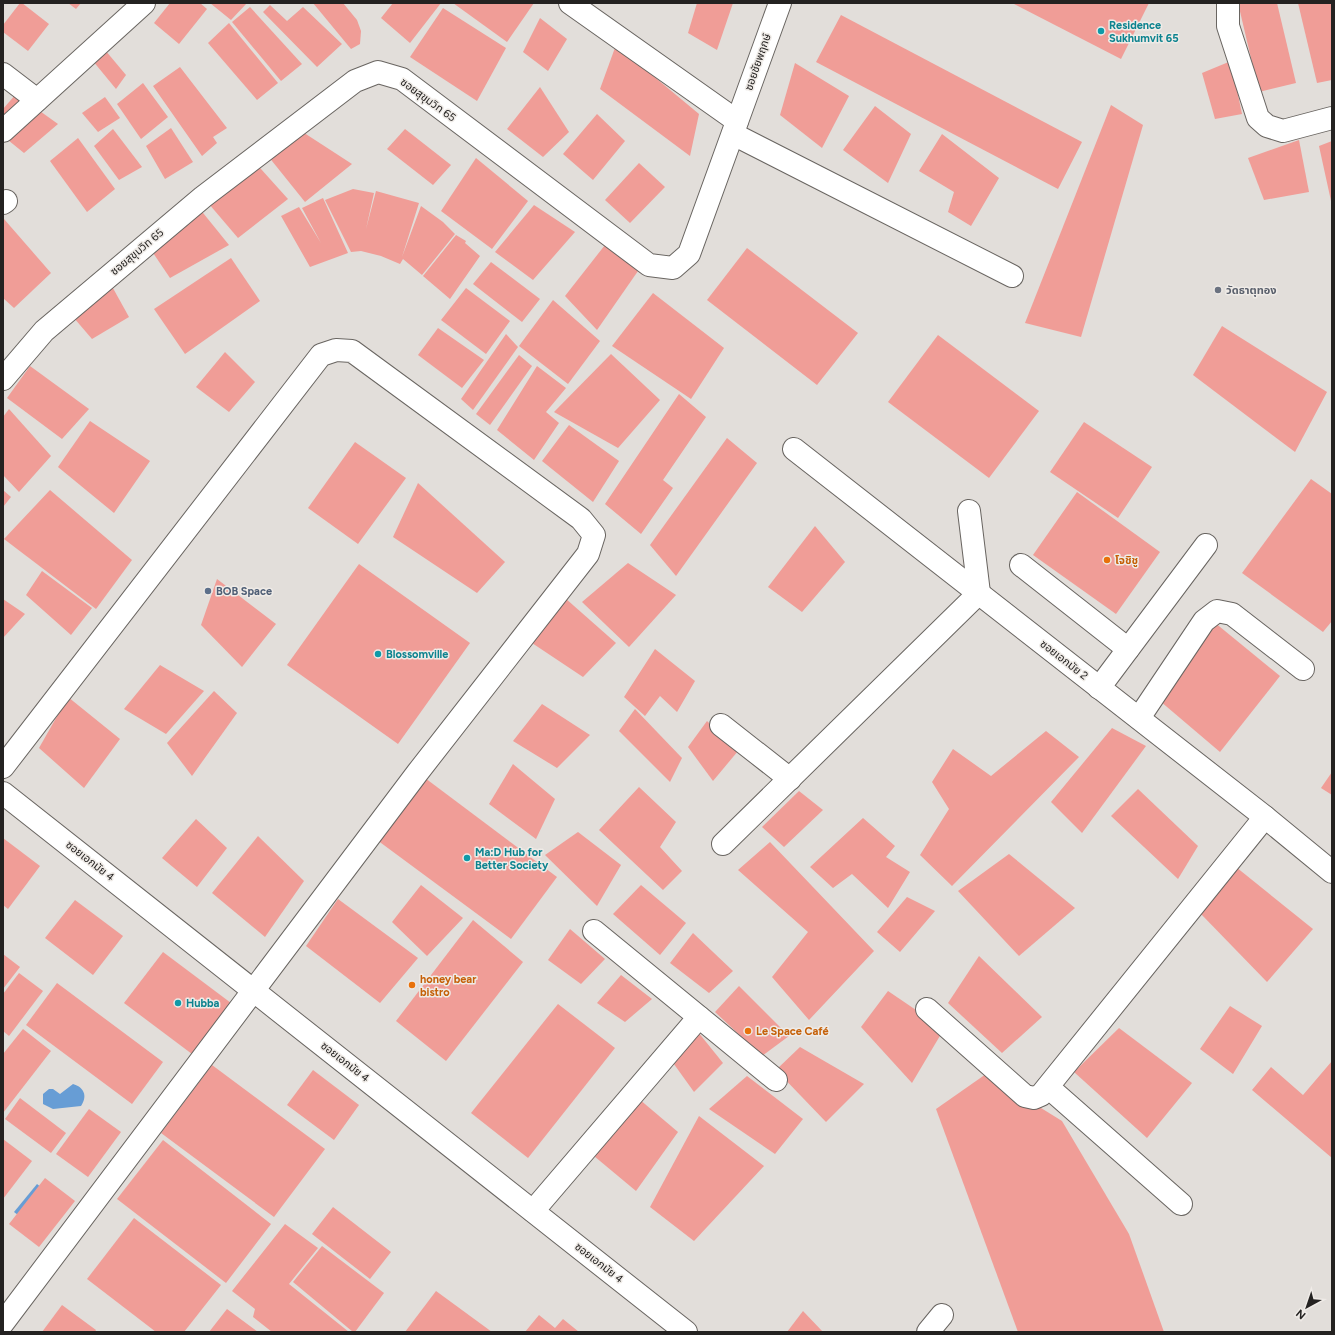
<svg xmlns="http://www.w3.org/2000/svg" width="1335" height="1335" font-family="Figtree,'Noto Sans Thai',sans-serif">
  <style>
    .water { fill: #679dd5 }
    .building { fill: #f09d97 }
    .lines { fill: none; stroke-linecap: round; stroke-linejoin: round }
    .minor-casing { stroke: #696561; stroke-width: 24 }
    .minor { stroke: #fff; stroke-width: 22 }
    .culture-dot { fill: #0f9aa8; stroke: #efebe7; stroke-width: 1.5 }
    .worship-dot { fill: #6b7280; stroke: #efebe7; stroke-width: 1.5 }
    .food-dot { fill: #e8710a; stroke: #efebe7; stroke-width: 1.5 }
    .service-dot { fill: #5c6f8a; stroke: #efebe7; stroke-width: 1.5 }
    .labels { text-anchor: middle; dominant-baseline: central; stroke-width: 3; stroke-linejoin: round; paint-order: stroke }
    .culture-label { font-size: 11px; font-weight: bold; fill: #0d838f; stroke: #efebe7; text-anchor: start }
    .street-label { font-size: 11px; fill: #242221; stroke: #efebe7 }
    .worship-label { font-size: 11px; font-weight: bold; fill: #5b616d; stroke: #efebe7; text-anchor: start }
    .food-label { font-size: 11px; font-weight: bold; fill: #c56008; stroke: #efebe7; text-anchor: start }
    .service-label { font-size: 11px; font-weight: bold; fill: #4e5e75; stroke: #efebe7; text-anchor: start }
  </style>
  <rect width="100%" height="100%" fill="#e2deda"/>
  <g class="water">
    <path d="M73,1084c11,3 15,12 8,22l-28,3 -10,-5v-10l6,-5h4l7,5z"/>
    <path d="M37,1184l15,12 -22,28 -16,-12z"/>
  </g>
  <g class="building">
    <path d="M20,3h2l27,21 -21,27 -25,-19v-7z"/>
    <path d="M68,3h13l-5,6z"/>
    <path d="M170,3h30l7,6 -28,35 -25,-21z"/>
    <path d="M210,3h37l-16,17z"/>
    <path d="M313,3h30l14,17 4,11 -1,13 -9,5z"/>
    <path d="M393,3h48l-31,40 -29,-25z"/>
    <path d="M453,3h81l-27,39z"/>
    <path d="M697,3h36l-16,47 -29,-17z"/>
    <path d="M1012,3h137l-28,56z"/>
    <path d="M1238,3h39l19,80 -37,9z"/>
    <path d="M1298,3h34v77l-15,3z"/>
    <path d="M270,5l17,16 16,-14 39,37 -25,23 -54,-55z"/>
    <path d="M250,7l52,57 -21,17 -49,-59z"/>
    <path d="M443,8l63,40 -29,53 -67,-44z"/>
    <path d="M841,15l241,127 -24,47 -242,-127z"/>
    <path d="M540,18l27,21 -19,32 -25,-19z"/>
    <path d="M229,23l49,60 -21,17 -49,-57z"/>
    <path d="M100,44l26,31 -10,14 -28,-34z"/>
    <path d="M616,45l83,69 -9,42 -90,-67z"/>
    <path d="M1231,61l11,53 -27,5 -13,-46z"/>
    <path d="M795,63l54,33 -27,52 -42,-33z"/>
    <path d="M180,67l47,61 -14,9 4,6 -15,13 -49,-70z"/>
    <path d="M143,83l25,34 -27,22 -24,-35z"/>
    <path d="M540,87l29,45 -26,25 -36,-28z"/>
    <path d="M16,94l42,30 -34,29 -21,-17v-27z"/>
    <path d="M105,97l15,21 -22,14 -16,-19z"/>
    <path d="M1111,105l32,20 -62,212 -56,-14z"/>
    <path d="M875,106l36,28 -23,49 -45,-33z"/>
    <path d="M597,114l28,27 -32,39 -30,-26z"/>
    <path d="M295,127l57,37 -47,38 -41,-51z"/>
    <path d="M171,128l22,34 -28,17 -19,-33z"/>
    <path d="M113,129l29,38 -23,13 -25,-34z"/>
    <path d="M405,129l46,36 -18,20 -46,-36z"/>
    <path d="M942,134l57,44 -28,48 -23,-14 6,-20 -35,-21z"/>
    <path d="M78,138l37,51 -28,23 -37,-51z"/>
    <path d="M1299,140l10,52 -45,8 -16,-42z"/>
    <path d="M1332,141v60h-1l-12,-55z"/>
    <path d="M476,158l52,43 -36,48 -51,-38z"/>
    <path d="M252,159l36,40 -50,39 -35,-41z"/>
    <path d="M639,163l26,24 -35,36 -25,-23z"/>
    <path d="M353,189l21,4 -8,36 10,-38 43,12 -17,54 19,-51 22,16 12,12 -33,41 -19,-16 -3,5 -19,-8 -20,-5 -10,1 -26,-52z"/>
    <path d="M323,198l25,55 -38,14 -29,-51 18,-9 22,36 -19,-35z"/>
    <path d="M195,203l34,42 -59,33 -27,-40z"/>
    <path d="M534,205l41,27 -42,48 -38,-28z"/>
    <path d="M4,219l47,54 -37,35 -11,-10z"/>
    <path d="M456,235l10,6 -1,2 15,13 -30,43 -27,-23z"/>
    <path d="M605,245l33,26 -41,59 -32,-34z"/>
    <path d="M747,248l111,85 -41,52 -110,-85z"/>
    <path d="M231,258l29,43 -75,53 -31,-45z"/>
    <path d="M491,262l49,37 -18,23 -49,-38z"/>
    <path d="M104,272l25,45 -37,22 -24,-28z"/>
    <path d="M466,288l44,33 -24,33 -45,-34z"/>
    <path d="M653,293l71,55 -33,51 -79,-53z"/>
    <path d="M553,300l47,41 -32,43 -49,-38z"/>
    <path d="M1222,326l105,66 -32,60 -102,-77z"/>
    <path d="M438,328l46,32 -22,28 -44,-33z"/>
    <path d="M506,334l12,13 -45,63 -12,-11z"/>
    <path d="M938,335l101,76 -50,67 -101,-76z"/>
    <path d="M225,352l30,30 -26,30 -33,-25z"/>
    <path d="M611,354l49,46 -42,48 -64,-36z"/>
    <path d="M519,355l13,11 -42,59 -14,-11z"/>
    <path d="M30,366l59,43 -27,30 -55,-41z"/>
    <path d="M537,366l29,22 -20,24 13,11 -25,37 -37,-30z"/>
    <path d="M679,394l27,23 -43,63 10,8 -32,46 -36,-30z"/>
    <path d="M9,409l42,47 -32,36 -16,-17v-58z"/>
    <path d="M90,421l60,40 -36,52 -56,-46z"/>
    <path d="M1084,422l68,45 -34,51 -68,-46z"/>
    <path d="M569,425l50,36 -26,41 -51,-41z"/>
    <path d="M727,438l30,25 -81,113 -26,-31z"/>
    <path d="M355,442l51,36 -48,66 -50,-36z"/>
    <path d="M1311,479l21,15v127l-9,11 -81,-59z"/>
    <path d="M418,483l87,79 -28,31 -84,-56z"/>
    <path d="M3,490l8,7 -8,10z"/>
    <path d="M50,490l82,70 -36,49 -92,-70z"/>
    <path d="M1077,492l83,60 -44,62 -83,-59z"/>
    <path d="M815,526l30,36 -43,50 -34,-25z"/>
    <path d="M628,563l48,32 -47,52 -47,-45z"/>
    <path d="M359,564l111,79 -72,101 -111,-79z"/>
    <path d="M42,571l50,37 -21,27 -45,-40z"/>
    <path d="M217,579l59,45 -34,43 -41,-42z"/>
    <path d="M565,598l51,45 -33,34 -54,-36z"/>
    <path d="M3,599l22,15 -22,24z"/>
    <path d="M1214,622l66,54 -60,76 -60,-51z"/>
    <path d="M655,649l40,32 -18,31 -17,-16 -15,20 -21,-19z"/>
    <path d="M160,665l44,26 -38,43 -42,-25z"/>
    <path d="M214,691l23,22 -45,63 -25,-33z"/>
    <path d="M68,697l52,42 -36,49 -45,-40z"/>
    <path d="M542,704l48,31 -33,33 -44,-27z"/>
    <path d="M635,709l47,49 -12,24 -51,-51z"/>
    <path d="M707,721l31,30 -25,30 -25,-34z"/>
    <path d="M1112,728l34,18 -64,87 -31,-31z"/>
    <path d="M1046,731l33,26 -127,129 -32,-31 29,-46 -17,-27 21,-33 38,27z"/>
    <path d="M513,764l42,35 -19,40 -47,-35z"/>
    <path d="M1332,772v23l-11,-7z"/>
    <path d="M425,778l132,99 -46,62 -134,-99z"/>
    <path d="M639,787l37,35 -16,25 22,24 -19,19 -64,-60z"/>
    <path d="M1138,789l60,57 -20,33 -67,-63z"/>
    <path d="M799,791l24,19 -39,37 -22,-20z"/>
    <path d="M863,818l32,28 -9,11 24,15 -22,36 -36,-34 -19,14 -23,-21z"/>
    <path d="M196,819l31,29 -30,39 -35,-29z"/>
    <path d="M578,832l43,33 -24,41 -52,-51z"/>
    <path d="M258,836l46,45 -39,56 -53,-44z"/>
    <path d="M3,838l37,28 -32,43 -5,-4z"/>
    <path d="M770,842l104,109 -65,69 -37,-43 36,-45 -70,-62z"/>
    <path d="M1009,854l66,54 -56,48 -61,-65z"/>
    <path d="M1236,867l77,62 -46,53 -67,-69z"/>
    <path d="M421,885l42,33 -36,38 -35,-34z"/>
    <path d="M641,885l45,38 -26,32 -47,-41z"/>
    <path d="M907,897l28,14 -35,41 -23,-20z"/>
    <path d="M338,899l80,59 -38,45 -74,-57z"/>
    <path d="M75,900l48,36 -30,39 -48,-37z"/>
    <path d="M473,920l50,42 -77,99 -50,-40z"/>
    <path d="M570,929l35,30 -24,25 -33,-24z"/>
    <path d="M693,933l40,38 -24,22 -39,-30z"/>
    <path d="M163,952l68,51 -39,51 -68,-51z"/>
    <path d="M3,954l17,13 -17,22z"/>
    <path d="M979,956l63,61 -40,36 -54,-50z"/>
    <path d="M19,973l24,18 -34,45 -6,-5v-37z"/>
    <path d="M621,975l31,24 -27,23 -28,-19z"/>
    <path d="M57,983l106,79 -31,42 -106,-79z"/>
    <path d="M739,986l50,50 -27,20 -47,-44z"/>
    <path d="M888,991l56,38 -32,54 -51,-56z"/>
    <path d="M558,1004l57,44 -87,110 -57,-45z"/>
    <path d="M1230,1006l32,20 -29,48 -33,-25z"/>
    <path d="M1119,1028l73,55 -45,55 -73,-66z"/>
    <path d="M23,1029l28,22 -48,62v-59z"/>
    <path d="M698,1032l25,31 -29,29 -23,-32z"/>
    <path d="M800,1047l64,37 -38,38 -50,-52z"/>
    <path d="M1332,1061v97l-80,-68 19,-23 32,28z"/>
    <path d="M212,1065l113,84 -51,68 -113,-84z"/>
    <path d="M313,1070l46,35 -25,35 -47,-35z"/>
    <path d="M986,1074l76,47 67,113 35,98h-146l-82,-223z"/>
    <path d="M747,1076l56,43 -28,35 -66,-45z"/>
    <path d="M20,1098l46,35 -15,20 -46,-34z"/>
    <path d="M639,1099l39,33 -42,59 -42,-35z"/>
    <path d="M89,1109l32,23 -33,45 -32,-23z"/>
    <path d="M699,1116l65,50 -70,75 -44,-34z"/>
    <path d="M3,1139l29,22 -29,38z"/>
    <path d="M163,1140l108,84 -45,59 -109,-84z"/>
    <path d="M45,1178l30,23 -36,46 -30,-23z"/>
    <path d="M333,1207l58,45 -21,27 -58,-45z"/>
    <path d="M134,1218l87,67 -37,47h-28l-69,-53z"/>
    <path d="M285,1224l33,24 -29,36 60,48h-77l-19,-15 2,-8 -23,-18z"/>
    <path d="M322,1246l62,47 -29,39h-2l-60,-50z"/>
    <path d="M436,1291l56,41h-87z"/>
    <path d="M62,1305l34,25 -1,2h-53z"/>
    <path d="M227,1309l31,23h-49z"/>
    <path d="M803,1311l20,21h-36z"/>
    <path d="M539,1315l16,13 8,-9 16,13h-54z"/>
  </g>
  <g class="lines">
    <defs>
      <g id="minor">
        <path d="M570,3l167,118"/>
        <path d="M1228,3v23l30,92 9,8 16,5 49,-13"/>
        <path d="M3,74l34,26"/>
        <path d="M3,131l141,-128"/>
        <path d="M733,134l279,142"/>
        <path d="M3,203l3,-2"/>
        <path d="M3,379l41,-48 159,-134 152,-116 23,-9 24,7 247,186 24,3 16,-14 91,-251"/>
        <path d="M794,449l471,368 67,55"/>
        <path d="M1021,565l107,84"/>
        <path d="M1099,688l107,-143"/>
        <path d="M1139,718l65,-97 13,-10 15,3 71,55"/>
        <path d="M721,725l69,54"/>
        <path d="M3,767l318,-412 15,-5 16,1 229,168 13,16 -6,19 -170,218 -415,551"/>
        <path d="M3,793l683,539"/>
        <path d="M723,844l256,-251 -10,-82"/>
        <path d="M594,931l182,149"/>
        <path d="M927,1009l98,87 9,2 7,-3 224,-278"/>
        <path d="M1048,1087l133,117"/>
        <path d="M533,1211l166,-194"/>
        <path d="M928,1332l14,-17"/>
      </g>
    </defs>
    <use href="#minor" class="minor-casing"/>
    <use href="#minor" class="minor"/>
  </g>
  <g class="culture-dot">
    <circle cx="1101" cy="31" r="4"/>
    <circle cx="378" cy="654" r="4"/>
    <circle cx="467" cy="858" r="4"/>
    <circle cx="178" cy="1003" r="4"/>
  </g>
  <circle class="worship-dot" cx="1218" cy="290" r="4"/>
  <g class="food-dot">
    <circle cx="1107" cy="560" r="4"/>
    <circle cx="412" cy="985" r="4"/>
    <circle cx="748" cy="1031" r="4"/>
  </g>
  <circle class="service-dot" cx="208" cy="591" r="4"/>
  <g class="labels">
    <g class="culture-label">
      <text x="1109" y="25">Residence<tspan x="1109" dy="13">Sukhumvit 65</tspan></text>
      <text x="386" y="654">Blossomville</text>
      <text x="475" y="852">Ma:D Hub for<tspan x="475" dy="13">Better Society</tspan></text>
      <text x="186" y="1003">Hubba</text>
    </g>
    <g class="street-label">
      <text transform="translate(758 62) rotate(-71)">ซอยชัยพฤกษ์</text>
      <text transform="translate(428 100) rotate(36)">ซอยสุขุมวิท 65</text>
      <text transform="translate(137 252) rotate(-40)">ซอยสุขุมวิท 65</text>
      <text transform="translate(1064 660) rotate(38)">ซอยเอกมัย 2</text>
      <text transform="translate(90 861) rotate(38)">ซอยเอกมัย 4</text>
      <text transform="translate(345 1062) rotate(38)">ซอยเอกมัย 4</text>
      <text transform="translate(599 1263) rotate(38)">ซอยเอกมัย 4</text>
    </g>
    <g class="worship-label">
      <text x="1226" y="290">วัดธาตุทอง</text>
    </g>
    <g class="food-label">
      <text x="1115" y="560">โจชิชู</text>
      <text x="420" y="979">honey bear<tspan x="420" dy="13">bistro</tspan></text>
      <text x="756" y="1031">Le Space Café</text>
    </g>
    <g class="service-label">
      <text x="216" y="591">BOB Space</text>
    </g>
  </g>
  <rect width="1335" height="1335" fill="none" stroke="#242221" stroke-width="8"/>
  <g transform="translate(1307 1307) rotate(220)" stroke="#efebe7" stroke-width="3" paint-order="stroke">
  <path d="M0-3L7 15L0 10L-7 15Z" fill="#242221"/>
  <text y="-6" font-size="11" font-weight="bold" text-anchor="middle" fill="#242221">N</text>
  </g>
</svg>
